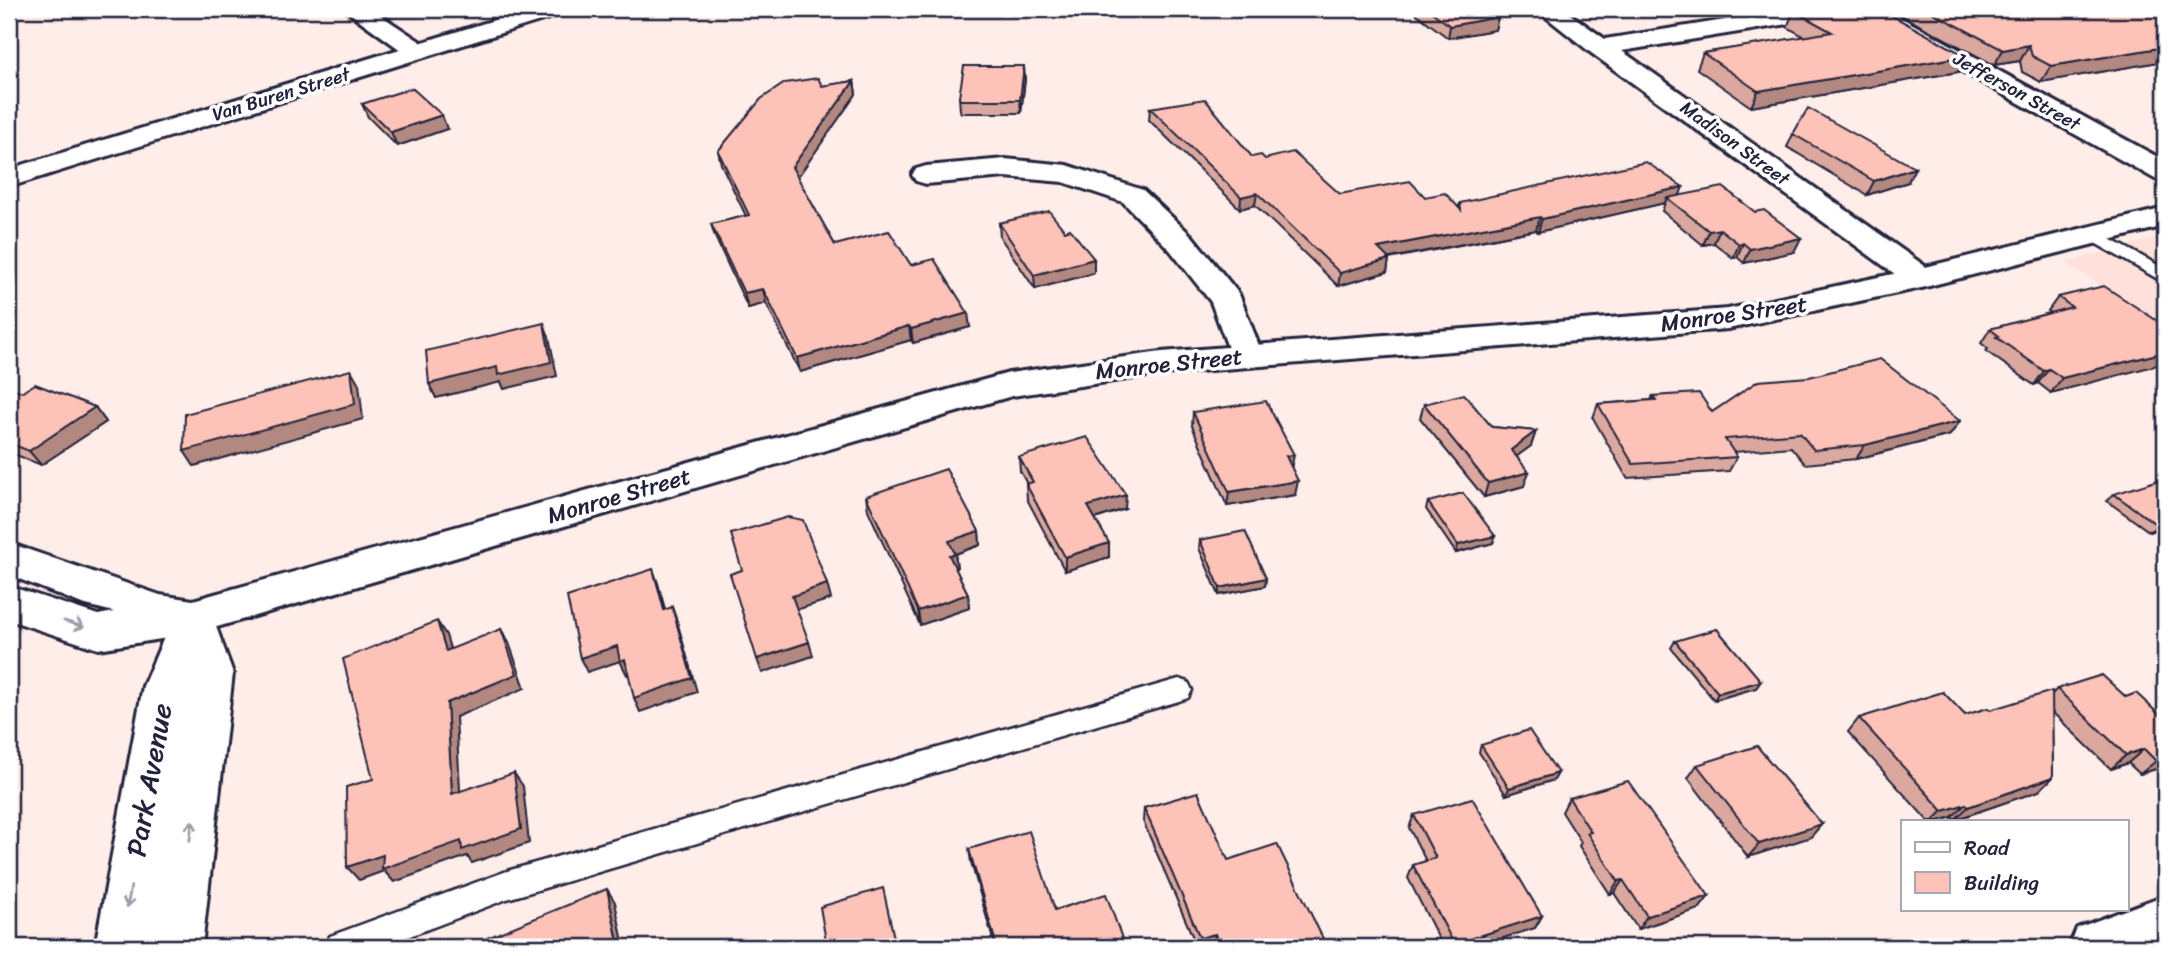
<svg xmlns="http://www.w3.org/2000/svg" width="2174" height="956" font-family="Sriracha,sans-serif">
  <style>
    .built { fill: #ffe0db }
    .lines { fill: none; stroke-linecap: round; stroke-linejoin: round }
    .service-casing { stroke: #22223b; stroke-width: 5 }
    .minor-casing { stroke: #22223b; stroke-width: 6 }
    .tertiary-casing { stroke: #22223b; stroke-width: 6 }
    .primary-casing { stroke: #22223b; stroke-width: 6 }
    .service { fill: #fff; fill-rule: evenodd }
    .minor { fill: #fff; fill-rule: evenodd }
    .tertiary { fill: #fff; fill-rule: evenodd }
    .primary { fill: #fff; fill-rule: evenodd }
    .wall { fill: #daa89e; stroke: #22223b; stroke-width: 2 }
    .shaded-wall { fill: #b28881; stroke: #22223b; stroke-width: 2 }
    .building { fill: #fec3b8; stroke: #22223b; stroke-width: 2 }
    .oneway { stroke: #9c9ca7 }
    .labels { text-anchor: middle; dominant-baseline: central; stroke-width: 7; stroke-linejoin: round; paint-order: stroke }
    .far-street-label { font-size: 19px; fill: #22223b; stroke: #fff }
    .street-label { font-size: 23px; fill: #22223b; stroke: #fff }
    .near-street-label { font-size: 28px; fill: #22223b; stroke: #fff }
  </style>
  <rect width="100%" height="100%" fill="#ffedea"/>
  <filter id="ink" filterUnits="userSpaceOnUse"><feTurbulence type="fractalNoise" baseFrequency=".0143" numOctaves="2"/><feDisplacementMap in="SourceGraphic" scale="14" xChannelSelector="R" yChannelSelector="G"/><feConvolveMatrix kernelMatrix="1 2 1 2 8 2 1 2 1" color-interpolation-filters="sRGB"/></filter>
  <g filter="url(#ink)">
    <path class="built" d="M2165,235v89l-99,-61z"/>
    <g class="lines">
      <defs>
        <g id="service">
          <path d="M2094,230l71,39v14l-77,-44 -3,-4 3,-4z"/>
          <path d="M1179,679l9,3 4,8 -4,8 -9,3 -672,198 -126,48h-56l5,-11 177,-65z"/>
        </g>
        <g id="minor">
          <path d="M344,9h27l56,37 3,5 -3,5 -9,2 -9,-2z"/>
          <path d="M1536,9h27l42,30 189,-30h55l-4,5 -8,2 -215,35 310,220 5,7 -5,7 -11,3 -11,-3 -320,-233z"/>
          <path d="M1856,9h29l280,152v21l-10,-3 -295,-165z"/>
          <path d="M1005,159l62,6 76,25 49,46 47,58 24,62 -5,8 -12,3 -12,-3 -23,-62 -41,-52 -47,-48 -60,-20 -58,-5 -79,7 -10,-3 -4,-6 4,-6 10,-3z"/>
        </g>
        <g id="tertiary">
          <path d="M530,9h36l-4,5 -553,173v-18z"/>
          <path d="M193,600l15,5 25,68 -31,274h-107l48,-261 35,-81z"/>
          <path d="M2165,895v50l-96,2 8,-19z"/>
        </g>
        <path id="primary" d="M2165,208v18l-244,62 -193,41 -567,45 -149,22 -819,238 -95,15 -89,-29v-34l89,29 16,-3 -32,-8 -73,-29v-32l151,52 33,5 816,-227 152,-21 567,-43 193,-41z"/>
      </defs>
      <use href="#service" class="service-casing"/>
      <use href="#minor" class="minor-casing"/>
      <use href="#tertiary" class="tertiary-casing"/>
      <use href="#primary" class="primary-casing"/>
      <use href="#service" class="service"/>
      <use href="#minor" class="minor"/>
      <use href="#tertiary" class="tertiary"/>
      <use href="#primary" class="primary"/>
    </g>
    <g class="wall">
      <path d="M1410,9h76l12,8 -3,13 -47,8z"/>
      <path d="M1594,9h35l-28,5z"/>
      <path d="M1889,9h276v52l-124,21 -19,-10 -2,-11 -26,4z"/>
      <path d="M1794,11l164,61 -207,35 -54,-38 6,-16 102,-16 -18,-10z"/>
      <path d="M1025,79l-4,34h-60l-1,-3 -1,-13z"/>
      <path d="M854,81l2,13 -59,83 38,68 76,20 59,62 -57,16 -2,-3 -111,32 -34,-69 -18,5 -33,-71 -4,-13 35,-8 -25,-52 -3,-13 104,-65z"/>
      <path d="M362,104l85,25 -50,17 -29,-29z"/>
      <path d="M1150,108l102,49 13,2 75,35 85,3 34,10 1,-4 219,-8 115,57 -50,11 -7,-6 -4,1 -19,-15 -11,2 -41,-34 3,-8 -127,29 -2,-2 -147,29 -2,13 -49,14 -83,-81 -15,4 -91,-89z"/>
      <path d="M1793,134l115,48 -41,13 -80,-48z"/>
      <path d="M999,223l66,8 29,28v14l-59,16 -35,-52z"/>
      <path d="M2058,297l107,29 -114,67 -13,-10 -4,2 -48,-34 2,-2 -7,-6 9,-14 60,-16 -2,-2z"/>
      <path d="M9,387l13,5 73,15 11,15 -65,43 -32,-13z"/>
      <path d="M1653,396l59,16 248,9 -10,14 -94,24 -51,5 -14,-17 -57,5 3,5 -8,14 -102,7 -34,-60 5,-14 53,-4z"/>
      <path d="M1424,404l68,23 44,4 -5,15 -14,10 7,30 -40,11 -64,-79z"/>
      <path d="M1193,412l102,83 -68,11 -35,-80z"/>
      <path d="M1019,457l106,52 -30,10 14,38 -44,14 -38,-72 -1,-15h1l-7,-13z"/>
      <path d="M2114,494l51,32 -15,6 -43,-31z"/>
      <path d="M866,496l113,35 1,14 -25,9 2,14h-2l13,26 1,14 -49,17 -52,-115z"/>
      <path d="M1428,502l67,34 -2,7 -37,10 -30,-44z"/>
      <path d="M1200,540l66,38 -1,8 -46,9 -20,-47z"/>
      <path d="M1675,641l86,40 -5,7 -42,12 -43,-52z"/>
      <path d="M2057,689l69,8 39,23v46l-25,8 -12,-11 -17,6 -59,-57 1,65 -14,14 -85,29 -2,-3 -13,4h-11l-80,-89 11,-14 106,-3 25,-5 62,-16z"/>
      <path d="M1481,745l77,28 -4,7 -48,15 -27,-43z"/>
      <path d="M1697,765l114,72 -63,20 -60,-79z"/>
      <path d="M1569,798l140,98 -10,13 -61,20 -24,-36 -4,1 -31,-48 2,-4 -19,-30z"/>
      <path d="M1144,808l84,52 99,87h-114v-1l-4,1h-12l-54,-126z"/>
      <path d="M1414,815l128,101 -7,12 -60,19h-32l-35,-69 5,-13 13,-4 -17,-33z"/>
      <path d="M969,849l86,61 70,37h-130l-24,-85z"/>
    </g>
    <g class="shaded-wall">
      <path d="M1603,9h26l-28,5z"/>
      <path d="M1762,9h17l-18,3z"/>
      <path d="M1498,17l-3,13 -47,8 2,-12z"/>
      <path d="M2029,45l-9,16 -26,4 9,-15z"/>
      <path d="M2165,47v14l-124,21 10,-16z"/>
      <path d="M1966,56l-8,16 -207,35 7,-16z"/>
      <path d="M1024,66l1,13 -4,34 -1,-13z"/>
      <path d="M854,81l2,13 -61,87 -3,-14z"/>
      <path d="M442,115l5,14 -50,17 -6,-14z"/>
      <path d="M1915,168l-7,14 -41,13 7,-14z"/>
      <path d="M1683,187l-5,13 -11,-2 -2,5 -127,29 4,-13z"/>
      <path d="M1257,193l-2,12 -15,4 1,-12z"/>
      <path d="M1540,217l-4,13 -161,31 3,-13z"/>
      <path d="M1720,229l-6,14 -11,2 6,-14z"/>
      <path d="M1801,238l-7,14 -50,11 6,-14z"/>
      <path d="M1743,243l-6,14 -4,1 6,-14z"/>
      <path d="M1094,259v14l-59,16 -1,-14z"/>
      <path d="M1389,259l-2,13 -49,14 2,-13z"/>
      <path d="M763,289l3,14 -18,5 -4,-15z"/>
      <path d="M968,313l2,14 -57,16 -2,-14z"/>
      <path d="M544,323l5,14 8,39 -53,13 -3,-7 -65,16 -7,-14z"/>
      <path d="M909,326l2,14 -111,32 -3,-14z"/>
      <path d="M2165,352v11l-114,30 11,-15z"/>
      <path d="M2049,369l-11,14 -4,2 10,-14z"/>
      <path d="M351,370l8,14 4,35 -169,47 -10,-15z"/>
      <path d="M95,407l11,15 -65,43 -12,-14z"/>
      <path d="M1960,421l-10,14 -94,24 9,-14z"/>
      <path d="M1536,431l-5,15 -25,18 5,-14z"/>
      <path d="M1294,455l-3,14 -5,-13z"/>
      <path d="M1529,472l-5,14 -40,11 4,-14z"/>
      <path d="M1298,481l-3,14 -68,11 2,-14z"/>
      <path d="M1126,495l-1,14 -37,12v-15z"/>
      <path d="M2165,521v5l-15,6 7,-7z"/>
      <path d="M979,531l1,14 -25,9 2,14 -6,2 -2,-15v-14z"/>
      <path d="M1495,536l-2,7 -37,10 2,-8z"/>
      <path d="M1109,543v14l-44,14v-14z"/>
      <path d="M653,569l5,14 11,41 -5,-14z"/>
      <path d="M1266,578l-1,8 -46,9 1,-7z"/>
      <path d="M827,584l4,15 -35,11 -4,-14z"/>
      <path d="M968,594l1,14 -49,17 -2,-14z"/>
      <path d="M672,607l5,14 20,71 -57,20 -6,-14z"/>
      <path d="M437,621l9,14 9,30 -9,-14z"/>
      <path d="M501,629l8,14 16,45 -69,29 5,90 -9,-13 -5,-91z"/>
      <path d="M809,642l4,14 -51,17 -5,-14z"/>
      <path d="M617,646l14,27 -4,2 -7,-14 -33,11 -7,-14z"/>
      <path d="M1761,681l-5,7 -42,12 4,-7z"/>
      <path d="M2144,749l-16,14 -17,6 15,-14z"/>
      <path d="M2165,757v9l-25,8 16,-13z"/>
      <path d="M514,773l9,13 6,57 -57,20 -5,-7 -73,26 -10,-11 -25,9 -12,-13z"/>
      <path d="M1558,773l-4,7 -48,15 3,-7z"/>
      <path d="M2053,777l-14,14 -85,29 14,-13z"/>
      <path d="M1966,804l-14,13 -13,4h-6l10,-10z"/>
      <path d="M1822,824l-11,13 -63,20 11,-13z"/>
      <path d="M1623,880l-9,13 -4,1 8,-13z"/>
      <path d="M607,889l8,13 9,45h-5z"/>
      <path d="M1709,896l-10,13 -61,20 9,-13z"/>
      <path d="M1542,916l-7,12 -60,19h-23l2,-3z"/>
      <path d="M1215,934l-2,12 -14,1 1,-9z"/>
    </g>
    <g class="building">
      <path d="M1428,9h58l12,8 -48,9z"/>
      <path d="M1809,9h71l86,47 -208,35 -55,-38 129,-21 -38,-21z"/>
      <path d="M1926,9h239v38l-114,19 -19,-10 -3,-11 -26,5z"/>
      <path d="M964,66h60l-4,34h-60l-1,-3z"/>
      <path d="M818,78l4,8 32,-5 -62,86 43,78 54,-14 22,34 23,-6 34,54 -57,16 -2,-3 -112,32 -34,-69 -19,4 -33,-69 38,-9 -31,-64 43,-52 24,-16z"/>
      <path d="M412,88l30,27 -51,17 -29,-28z"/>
      <path d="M1205,99l47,58 9,-2 4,4 28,-7 47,42 70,-13 15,16 20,-4 16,17 -1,-7 186,-41 37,25 -141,32 -2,-2 -162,31 11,11 -49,14 -83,-80 -16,4 -91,-89z"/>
      <path d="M1808,108l107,60 -41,13 -81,-47z"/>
      <path d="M1723,187l32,25 9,-2 37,28 -51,11 -7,-6 -4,1 -19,-15 -11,2 -42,-33z"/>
      <path d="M1049,211l16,20 5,-2 24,30 -60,16 -35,-52z"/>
      <path d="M2104,286l61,40v26l-103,26 -13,-9 -5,2 -48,-34 3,-1 -9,-7 82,-22 -14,-10z"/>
      <path d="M544,323l7,39 -53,13 -1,-8 -68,17 -3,-33z"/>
      <path d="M1880,359l80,62 -95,24 -51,5 -14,-17 -75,6 12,18 -104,7 -35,-60 58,-4 -3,-4 46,-3 13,19 46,-31 51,-4z"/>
      <path d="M351,370l4,34 -171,47 1,-37z"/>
      <path d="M35,384l60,23 -66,44 -20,-8v-56l13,5z"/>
      <path d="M1464,394l28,33 44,4 -25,19 18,22 -41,11 -64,-79z"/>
      <path d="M1266,401l28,54 -8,1 12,25 -69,11 -36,-80z"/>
      <path d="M1087,437l39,58 -38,11 21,37 -44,14 -39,-73 7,-2 -14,-25z"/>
      <path d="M946,469l33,62 -30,10 6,13 -6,1 19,39 -50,17 -52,-115z"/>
      <path d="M2165,478v43l-8,4 -43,-31z"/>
      <path d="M1463,493l32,43 -37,9 -30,-43z"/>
      <path d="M788,517l15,3 24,64 -35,12 17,46 -52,17 -27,-85 12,-4 -11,-36z"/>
      <path d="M1245,531l21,47 -46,10 -20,-48z"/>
      <path d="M653,569l11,41 8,-3 20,71 -58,20 -9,-39 -5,2 -3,-15 -37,12 -13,-61z"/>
      <path d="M437,621l9,30 55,-22 16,45 -70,29 5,91 62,-21 7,56 -59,21 -1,-9 -79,28 1,-14 -36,12 -1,-80 27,-8 -30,-120z"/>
      <path d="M1717,629l44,52 -43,12 -43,-52z"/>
      <path d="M2102,675l24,22 10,-4 29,27v37l-9,4 -12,-12 -18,6 -69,-66z"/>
      <path d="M2052,691l1,86 -85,30 -2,-3 -23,7 -84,-93 84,-26 22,23 23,-7 2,2z"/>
      <path d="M1529,730l29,43 -49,15 -28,-43z"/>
      <path d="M1757,746l65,78 -63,20 -62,-79z"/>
      <path d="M1628,781l81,115 -62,20 -24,-36 -5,1 -31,-48 4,-1 -22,-34z"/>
      <path d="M1198,792l30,68 49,-16 50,103h-107l-5,-13 -15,4 -56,-130z"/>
      <path d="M1472,798l70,118 -88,28 -41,-79 23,-7 -22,-43z"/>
      <path d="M1029,831l26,79 51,-16 19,53h-128l-28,-98z"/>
      <path d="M883,888l13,59h-69l-7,-40z"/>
      <path d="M607,889l12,58h-154z"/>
    </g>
    <defs><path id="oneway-shaft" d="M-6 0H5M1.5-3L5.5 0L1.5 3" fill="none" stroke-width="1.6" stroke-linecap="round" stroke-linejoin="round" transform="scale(1.75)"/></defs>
    <g class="oneway">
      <use href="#oneway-shaft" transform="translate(74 624) rotate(17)"/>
      <use href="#oneway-shaft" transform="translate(191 831) rotate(-83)"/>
      <use href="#oneway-shaft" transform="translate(129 897) rotate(100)"/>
    </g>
  </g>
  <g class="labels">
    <g class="far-street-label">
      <text transform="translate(2017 91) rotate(29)">Jefferson Street</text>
      <text transform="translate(281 94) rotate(-17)">Van Buren Street</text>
      <text transform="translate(1735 143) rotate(36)">Madison Street</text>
    </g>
    <g class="street-label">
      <text transform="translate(1734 314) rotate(-8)">Monroe Street</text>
      <text transform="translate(1169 364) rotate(-6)">Monroe Street</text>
      <text transform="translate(619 496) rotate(-16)">Monroe Street</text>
    </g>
    <g class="near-street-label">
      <text transform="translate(149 780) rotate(-80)">Park Avenue</text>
    </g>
  </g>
  <rect width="2174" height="956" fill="none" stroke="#fff" stroke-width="35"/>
  <rect x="18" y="18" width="2139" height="921" fill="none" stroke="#22223b" stroke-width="2.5" filter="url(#ink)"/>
  <rect x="1901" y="820" width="228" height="91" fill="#ffffff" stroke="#a7a7b1" stroke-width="2"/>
  <rect x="1915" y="842" width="35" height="10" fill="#ffffff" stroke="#a7a7b1" stroke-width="2"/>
  <text x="1964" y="855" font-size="21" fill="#22223b">Road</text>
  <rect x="1915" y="872" width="35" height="21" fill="#fec3b8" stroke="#a7a7b1" stroke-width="2"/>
  <text x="1964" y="890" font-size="21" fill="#22223b">Building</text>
</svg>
